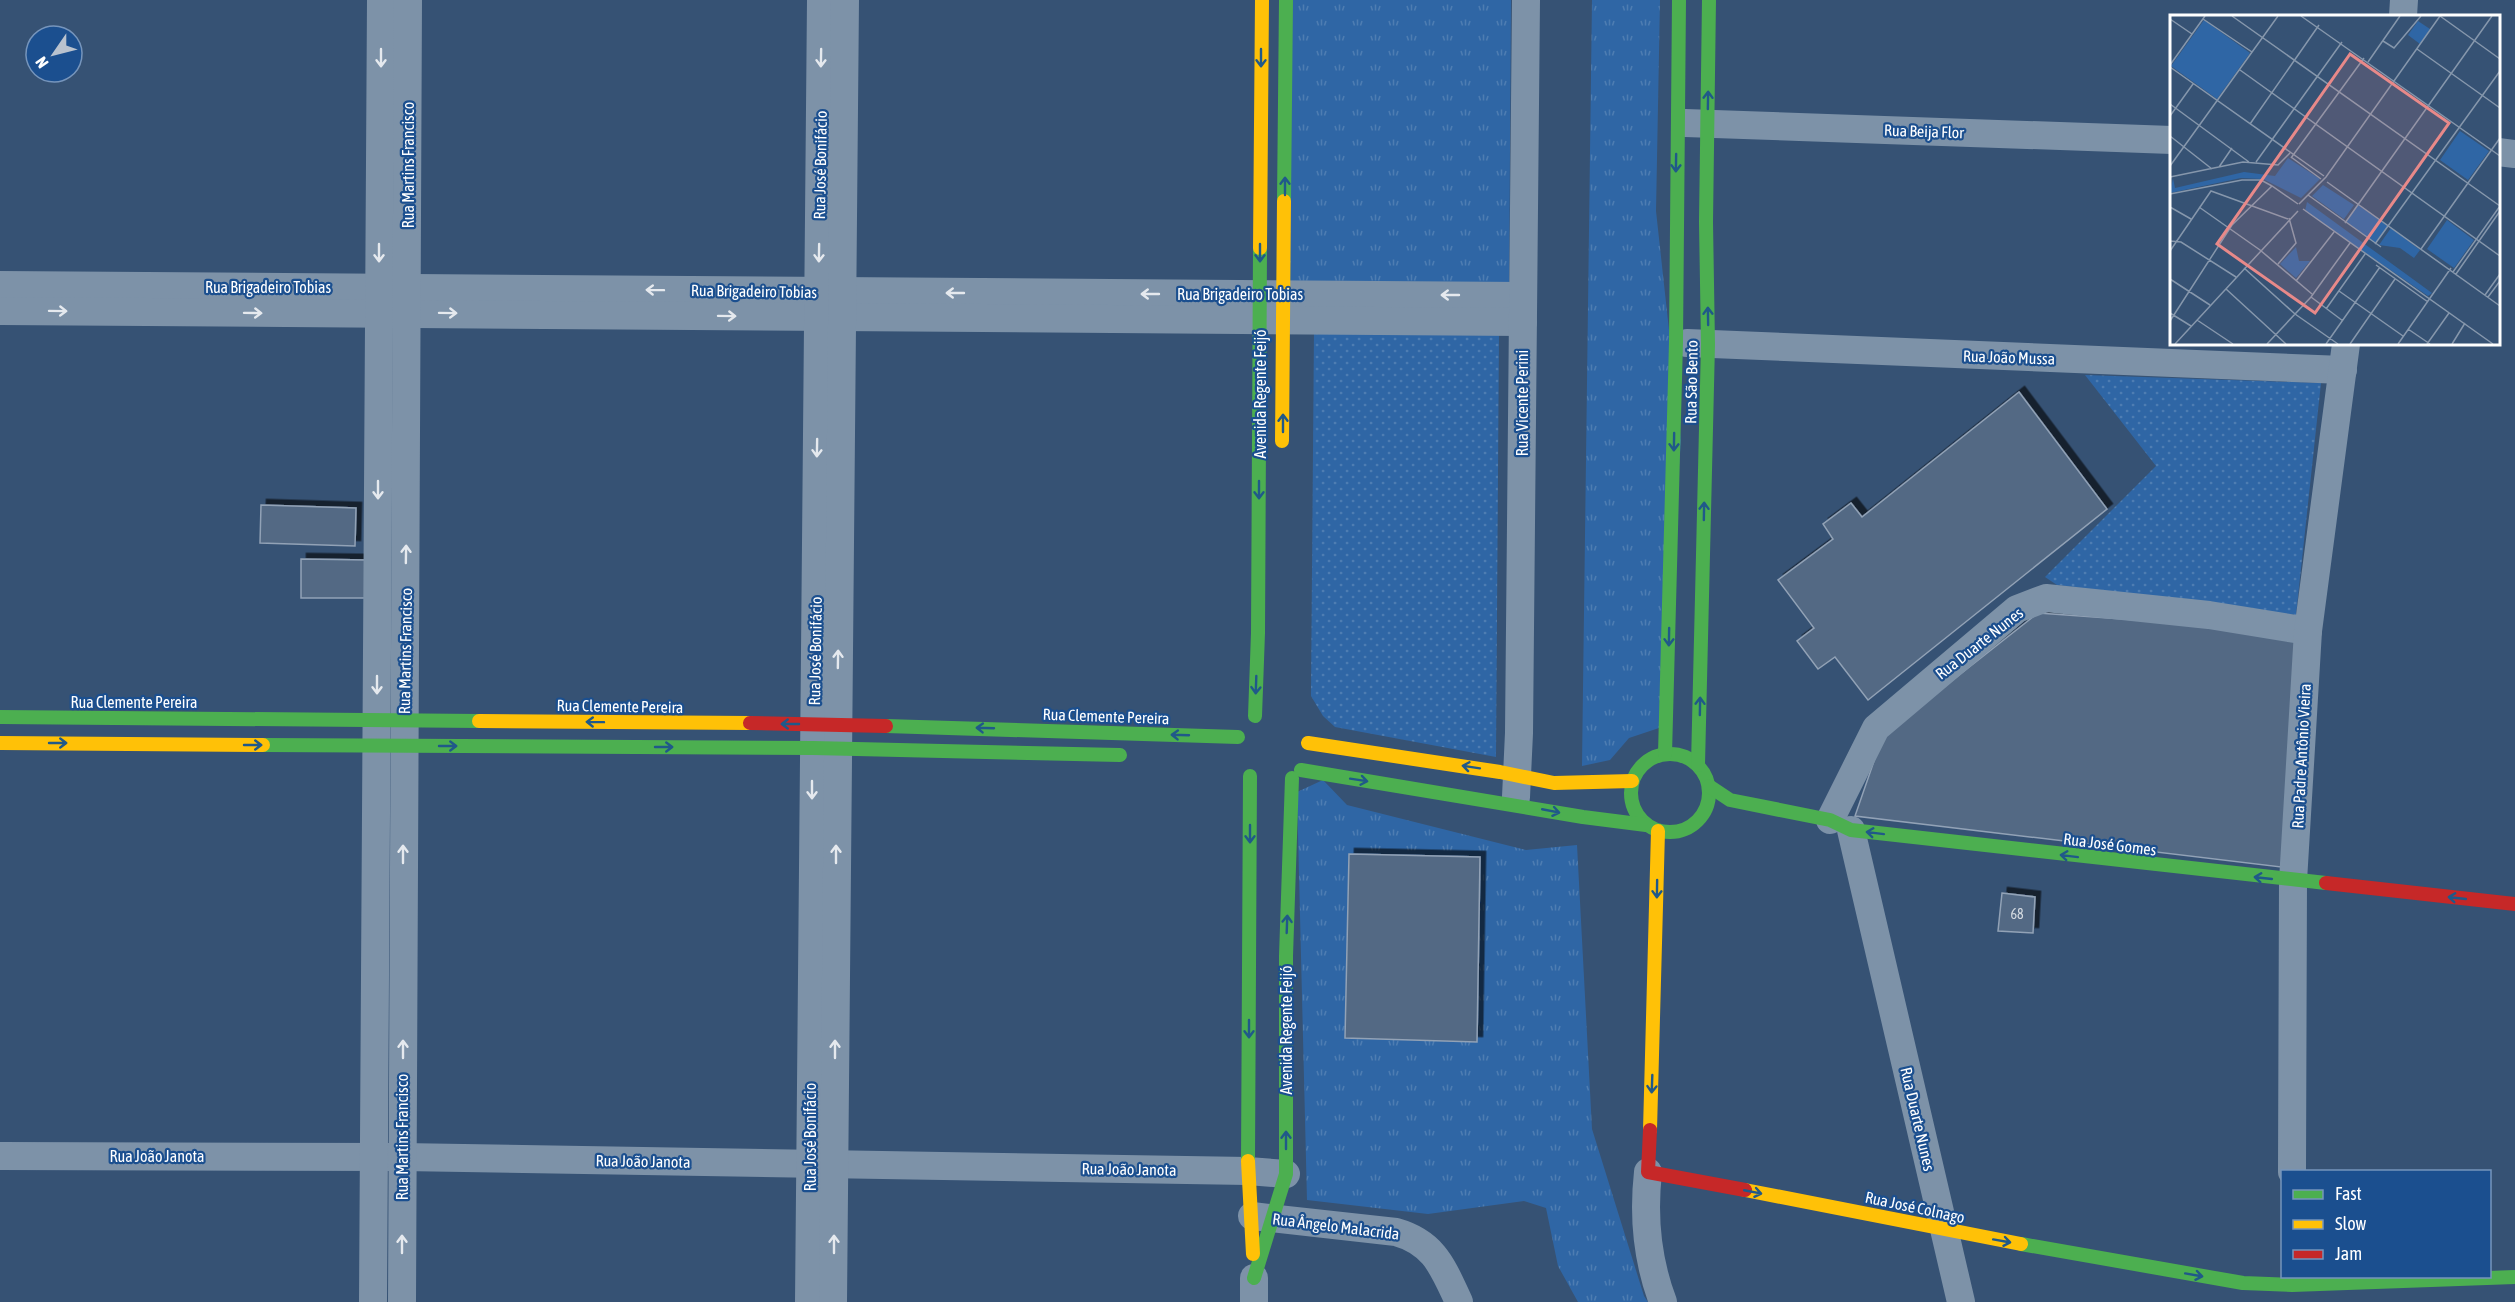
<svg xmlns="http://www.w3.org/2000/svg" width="2515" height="1302" font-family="'Asap Condensed',sans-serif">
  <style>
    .grass { fill: url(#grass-tufts) }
    .park { fill: url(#park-dots) }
    .building { fill: #526984; stroke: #92a2b6; stroke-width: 1.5; filter: url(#shadow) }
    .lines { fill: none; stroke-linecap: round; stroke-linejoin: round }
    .street { stroke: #7d92a8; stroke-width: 28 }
    .fast { stroke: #4caf50; stroke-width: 14 }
    .slow { stroke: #ffc107; stroke-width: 14 }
    .jam { stroke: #c62828; stroke-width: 14 }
    .oneway { stroke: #e5e9ee }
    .oneway2 { stroke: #205989 }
    .labels { text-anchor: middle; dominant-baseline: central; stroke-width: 4.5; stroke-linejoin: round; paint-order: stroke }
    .number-label { font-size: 14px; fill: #d4dae0 }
    .street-label { font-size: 16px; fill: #fff; stroke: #1b4f8f }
    .inset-road { fill: none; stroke: #8697ac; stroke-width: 1.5 }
    .view { fill: #e88989; fill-opacity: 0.15; stroke: #e88989; stroke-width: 3 }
    .inset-edge { fill: none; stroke: #fff; stroke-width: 3 }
  </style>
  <defs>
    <pattern id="grass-tufts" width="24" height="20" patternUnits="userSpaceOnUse" patternTransform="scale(1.5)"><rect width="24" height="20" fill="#2f66a5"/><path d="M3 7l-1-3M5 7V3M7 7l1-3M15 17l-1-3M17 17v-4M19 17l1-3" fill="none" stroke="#4e7db2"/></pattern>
    <pattern id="park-dots" width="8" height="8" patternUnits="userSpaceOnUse" patternTransform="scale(1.5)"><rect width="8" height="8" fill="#2f66a5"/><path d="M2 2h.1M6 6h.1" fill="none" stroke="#4e7db2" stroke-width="1.8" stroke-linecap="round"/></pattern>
    <filter id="shadow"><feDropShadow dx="5.5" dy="-5.5" stdDeviation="0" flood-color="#0009"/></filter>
  </defs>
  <rect width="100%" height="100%" fill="#365274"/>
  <g class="grass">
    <path d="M1286,0h225l-2,296 -225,-2z"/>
    <path d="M1592,0h68l-4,211 25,229 -22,288 -30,10 -19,22 -28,6z"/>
    <path d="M1323,780l24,25 179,45 51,-5 15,284 52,167 4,6h-70l-20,-36 -12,-58 -22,-7 -96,13 -121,-14 -10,-408z"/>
  </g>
  <g class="park">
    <path d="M1314,329l185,3 -3,425 -161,-30 -12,-11 -12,-20z"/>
    <path d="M2085,375l236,8 -25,232 -239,-30 -12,-8 111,-111z"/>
  </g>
  <g class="building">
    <path d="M2019,392l88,117 -239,191 -33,-43 -17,12 -21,-28 17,-13 -36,-48 55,-41 -10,-15 28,-21 11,14z"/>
    <path d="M261,505l95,3 -1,38 -95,-3z"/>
    <path d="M301,559l67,1v38h-67z"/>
    <path d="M2038,613l269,19 -26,235 -426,-51 28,-81z"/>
    <path d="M1349,854l131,3 -3,185 -132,-4z"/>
    <path d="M2002,893l33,4 -2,36 -35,-2z"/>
  </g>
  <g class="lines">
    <g class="street">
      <path d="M2403,16l1,-16"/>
      <path d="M1685,123l487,17"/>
      <path d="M2498,152l17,2"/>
      <path d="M0,285l1523,11"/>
      <path d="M0,311l1523,11"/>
      <path d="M1687,343l656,27"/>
      <path d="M1516,797l3,-64 7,-733"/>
      <path d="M1830,820l46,-92 141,-119 29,-11 163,17 99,16"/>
      <path d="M1851,830l110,472"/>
      <path d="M0,1156l402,1 846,14 38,3"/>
      <path d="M1648,1172c-5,45 -1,88 15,130"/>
      <path d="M2292,1172l1,-291 15,-250 38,-287"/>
      <path d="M1252,1216l144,16c39,11 47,36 63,70"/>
      <path d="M373,1302l8,-1302"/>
      <path d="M402,1302l6,-1302"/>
      <path d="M809,1302l12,-1302"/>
      <path d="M833,1302l12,-1302"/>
      <path d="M1254,1302v-24"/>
    </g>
    <g class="fast">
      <path d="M1284,201l2,-201"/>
      <path d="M1255,716l3,-83 2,-385"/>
      <path d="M0,717l479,4"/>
      <path d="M886,726l352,11"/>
      <path d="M263,745l550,3 307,7"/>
      <circle cx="1670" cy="793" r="39"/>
      <path d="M1665,754l11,-412 3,-342"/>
      <path d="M1698,765l10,-421 -2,-122 3,-222"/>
      <path d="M1301,770l282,47 63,8"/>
      <path d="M1709,786l21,14 100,20 21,10 475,53"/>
      <path d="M1248,1161l2,-385"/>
      <path d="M2021,1244l222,39 49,2 223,-8"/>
      <path d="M1254,1278l32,-104v-218l6,-178"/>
    </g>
    <g class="slow">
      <path d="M1260,248l2,-248"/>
      <path d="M1282,441l2,-240"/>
      <path d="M479,721l271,2"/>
      <path d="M0,743l263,2"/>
      <path d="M1308,743l192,29 54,11 78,-2"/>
      <path d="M1650,1130l8,-299"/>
      <path d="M1248,1161l5,93"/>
      <path d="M1745,1190l276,54"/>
    </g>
    <g class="jam">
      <path d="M750,723l136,3"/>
      <path d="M2326,883l189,21"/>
      <path d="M1650,1130l-2,42 97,18"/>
    </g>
  </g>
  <defs><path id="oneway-shaft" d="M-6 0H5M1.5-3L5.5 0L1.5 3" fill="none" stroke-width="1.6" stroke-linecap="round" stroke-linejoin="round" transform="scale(1.5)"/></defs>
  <g class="oneway">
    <use href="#oneway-shaft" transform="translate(381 58) rotate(90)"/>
    <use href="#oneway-shaft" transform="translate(821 58) rotate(91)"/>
    <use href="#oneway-shaft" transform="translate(379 253) rotate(90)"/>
    <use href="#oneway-shaft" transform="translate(819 253) rotate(91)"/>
    <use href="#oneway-shaft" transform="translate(655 290) rotate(-179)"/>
    <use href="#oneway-shaft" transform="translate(955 293) rotate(-180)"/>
    <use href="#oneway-shaft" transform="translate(1150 294) rotate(-180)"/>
    <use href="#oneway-shaft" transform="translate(1450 295) rotate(-180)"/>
    <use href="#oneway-shaft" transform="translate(58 311) rotate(1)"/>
    <use href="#oneway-shaft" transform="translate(253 313) rotate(1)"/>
    <use href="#oneway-shaft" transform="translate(448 313) rotate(1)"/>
    <use href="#oneway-shaft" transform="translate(727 316) rotate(1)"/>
    <use href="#oneway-shaft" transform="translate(817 448) rotate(91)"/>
    <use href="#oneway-shaft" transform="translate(378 490) rotate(90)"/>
    <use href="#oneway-shaft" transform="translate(406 554) rotate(-89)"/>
    <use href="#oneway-shaft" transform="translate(838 659) rotate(-89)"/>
    <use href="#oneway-shaft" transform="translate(377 685) rotate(90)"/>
    <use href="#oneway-shaft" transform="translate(812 790) rotate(90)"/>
    <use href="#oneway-shaft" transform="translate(403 854) rotate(-90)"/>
    <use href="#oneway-shaft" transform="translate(836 854) rotate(-90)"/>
    <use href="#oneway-shaft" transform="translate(403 1049) rotate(-90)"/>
    <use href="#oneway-shaft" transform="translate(835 1049) rotate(-90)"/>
    <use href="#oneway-shaft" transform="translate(402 1244) rotate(-90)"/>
    <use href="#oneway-shaft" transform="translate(834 1244) rotate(-90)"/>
  </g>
  <g class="oneway2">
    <use href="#oneway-shaft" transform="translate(1261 58) rotate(90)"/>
    <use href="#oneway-shaft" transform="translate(1708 100) rotate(-89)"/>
    <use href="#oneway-shaft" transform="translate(1676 163) rotate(91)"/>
    <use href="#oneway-shaft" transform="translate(1285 186) rotate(-90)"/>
    <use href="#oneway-shaft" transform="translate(1260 253) rotate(90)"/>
    <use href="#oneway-shaft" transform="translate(1708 316) rotate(-91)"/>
    <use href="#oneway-shaft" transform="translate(1283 423) rotate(-90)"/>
    <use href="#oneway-shaft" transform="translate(1674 442) rotate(91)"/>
    <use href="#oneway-shaft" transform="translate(1259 490) rotate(90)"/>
    <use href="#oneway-shaft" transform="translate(1704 511) rotate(-89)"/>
    <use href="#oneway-shaft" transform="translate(1669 637) rotate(91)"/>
    <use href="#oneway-shaft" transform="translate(1256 685) rotate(92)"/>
    <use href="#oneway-shaft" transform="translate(1700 706) rotate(-89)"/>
    <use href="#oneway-shaft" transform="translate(595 722) rotate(-179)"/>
    <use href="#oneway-shaft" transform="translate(790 724) rotate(-180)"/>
    <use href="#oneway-shaft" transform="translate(985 728) rotate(-178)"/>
    <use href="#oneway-shaft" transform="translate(1180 735) rotate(-178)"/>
    <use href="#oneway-shaft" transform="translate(58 743)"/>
    <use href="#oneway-shaft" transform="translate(253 745)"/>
    <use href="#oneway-shaft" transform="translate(448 746)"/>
    <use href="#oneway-shaft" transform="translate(664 747)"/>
    <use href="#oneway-shaft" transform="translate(1471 767) rotate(-171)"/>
    <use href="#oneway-shaft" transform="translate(1359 780) rotate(9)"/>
    <use href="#oneway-shaft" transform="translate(1551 811) rotate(11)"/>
    <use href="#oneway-shaft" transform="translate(1875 833) rotate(-173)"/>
    <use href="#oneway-shaft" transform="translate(1250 834) rotate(90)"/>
    <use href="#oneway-shaft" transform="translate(2069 856) rotate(-173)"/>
    <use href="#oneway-shaft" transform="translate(2263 878) rotate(-174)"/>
    <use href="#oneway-shaft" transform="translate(1657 889) rotate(91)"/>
    <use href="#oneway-shaft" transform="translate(2457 898) rotate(-174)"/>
    <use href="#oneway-shaft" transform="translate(1287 924) rotate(-88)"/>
    <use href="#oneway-shaft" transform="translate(1249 1029) rotate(90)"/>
    <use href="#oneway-shaft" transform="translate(1652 1084) rotate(92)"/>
    <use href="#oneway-shaft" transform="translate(1286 1140) rotate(-90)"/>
    <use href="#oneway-shaft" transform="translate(1753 1192) rotate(11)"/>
    <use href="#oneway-shaft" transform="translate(2002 1241) rotate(10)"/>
    <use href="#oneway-shaft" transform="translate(2194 1275) rotate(10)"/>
  </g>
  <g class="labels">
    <g class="number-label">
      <text x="2017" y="914">68</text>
    </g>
    <g class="street-label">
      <text transform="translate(1924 131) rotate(2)">Rua Beija Flor</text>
      <text transform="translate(408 165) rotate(-90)">Rua Martins Francisco</text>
      <text transform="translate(820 165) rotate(-89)">Rua José Bonifácio</text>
      <text x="268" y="287">Rua Brigadeiro Tobias</text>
      <text transform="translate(754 291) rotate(1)">Rua Brigadeiro Tobias</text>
      <text x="1240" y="294">Rua Brigadeiro Tobias</text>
      <text transform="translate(2009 357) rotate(2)">Rua João Mussa</text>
      <text transform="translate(1691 382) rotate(-89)">Rua São Bento</text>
      <text transform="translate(1260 394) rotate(-90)">Avenida Regente Feijó</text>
      <text transform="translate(1522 403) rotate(-90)">Rua Vicente Perini</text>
      <text transform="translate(1979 643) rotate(-38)">Rua Duarte Nunes</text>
      <text transform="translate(405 651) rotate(-89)">Rua Martins Francisco</text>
      <text transform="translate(815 651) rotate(-89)">Rua José Bonifácio</text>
      <text x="134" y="702">Rua Clemente Pereira</text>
      <text transform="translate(620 706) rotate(1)">Rua Clemente Pereira</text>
      <text transform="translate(1106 716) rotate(2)">Rua Clemente Pereira</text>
      <text transform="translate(2301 756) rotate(-87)">Rua Padre Antônio Vieira</text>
      <text transform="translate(2110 844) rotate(7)">Rua José Gomes</text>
      <text transform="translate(1286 1030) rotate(-90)">Avenida Regente Feijó</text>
      <text transform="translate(1918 1119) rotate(77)">Rua Duarte Nunes</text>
      <text transform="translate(402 1137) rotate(-90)">Rua Martins Francisco</text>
      <text transform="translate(810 1137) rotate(-90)">Rua José Bonifácio</text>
      <text x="157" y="1156">Rua João Janota</text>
      <text transform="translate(643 1161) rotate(1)">Rua João Janota</text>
      <text transform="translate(1129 1169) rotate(1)">Rua João Janota</text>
      <text transform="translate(1915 1207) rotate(12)">Rua José Colnago</text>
      <text transform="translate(1336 1226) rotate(7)">Rua Ângelo Malacrida</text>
    </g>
  </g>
  <g transform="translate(2170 15)">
    <rect width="330" height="330" fill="#365274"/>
    <path d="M118,143l32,21 -19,19 -38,-19 -22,-1 -71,15 3,-15 2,10 69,-16 31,4zM137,187l125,91 -4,3 -123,-85zM188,190l30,21 -12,17 -30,-21z" fill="#2f66a5"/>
    <path d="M248,6l12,8 -10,15 -12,-9zM290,116l29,20 -21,29 -28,-20zM153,170l31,20 -10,14 -32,-23zM277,205l27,20 -20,28 -27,-19zM221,213l29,22 -6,8 -14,-10 -21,-3zM126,232l3,14h11l-14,17 -16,-14z" fill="#2f66a5"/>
    <path d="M34,5l46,33 -33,46 -46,-33z" fill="#2f66a5"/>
    <path class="inset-road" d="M62,1l268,190M131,1l199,140M270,1l60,43M0,4l22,15M33,4l49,33M213,26l11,7 27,-32M247,34l83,59M198,47l32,-46M0,50l35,-49M0,52l154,109M70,55l260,186M0,89l79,58M0,101l23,-32M80,109l69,-99M0,121l42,33M121,142l30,22M121,143l73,-100M86,147l86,-120M0,151l108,-150M49,152l13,-19M0,162l73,-15 35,3 12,-12M157,167l173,124M0,179l72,-14h19l11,6M138,180l73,52M129,189l27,-27 114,-161M0,192l21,12M29,192l61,43 52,44M133,194l190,135M175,208l147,-207M0,226l11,1 55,35M205,229l125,-173M251,234l79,-111M0,236l41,-60 77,28M108,249l18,-21 -7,-25M206,250l52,37M74,253l51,46 43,30M283,257l47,-66M286,259l44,-63M0,264l40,26M126,266l38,-49M56,274l60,55M169,276l64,45M315,280l15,-21M141,282l32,24M318,282l12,-16M156,294l39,-55M0,298l21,13M27,305l36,24M0,306l62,-96 40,-39 26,18M238,314l22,15M5,329l123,-133M97,329l44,-47 39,-54M156,329l54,-77M180,329l45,-65M228,329l53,-76M257,329l22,-31M282,329l13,-21"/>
    <path class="view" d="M180,39l99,69 -134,190 -98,-69z"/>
    <rect width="330" height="330" class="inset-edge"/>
  </g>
  <rect x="2281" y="1170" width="210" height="108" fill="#1b4f8f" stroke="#7695bc" stroke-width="1.5"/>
  <rect x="2293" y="1190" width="30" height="9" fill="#4caf50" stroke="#7695bc" stroke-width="1.5"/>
  <text x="2335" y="1200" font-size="18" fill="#ffffff">Fast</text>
  <rect x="2293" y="1220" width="30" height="9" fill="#ffc107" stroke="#7695bc" stroke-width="1.5"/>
  <text x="2335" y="1230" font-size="18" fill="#ffffff">Slow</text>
  <rect x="2293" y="1250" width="30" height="9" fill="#c62828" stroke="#7695bc" stroke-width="1.5"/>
  <text x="2335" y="1260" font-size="18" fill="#ffffff">Jam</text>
  <g transform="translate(54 54) rotate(235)"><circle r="28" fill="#1b4f8f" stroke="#7695bc" stroke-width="1.5"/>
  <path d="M0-4.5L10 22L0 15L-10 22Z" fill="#b9c2ce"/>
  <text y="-9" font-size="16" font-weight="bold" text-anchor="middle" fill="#ffffff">N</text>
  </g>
</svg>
